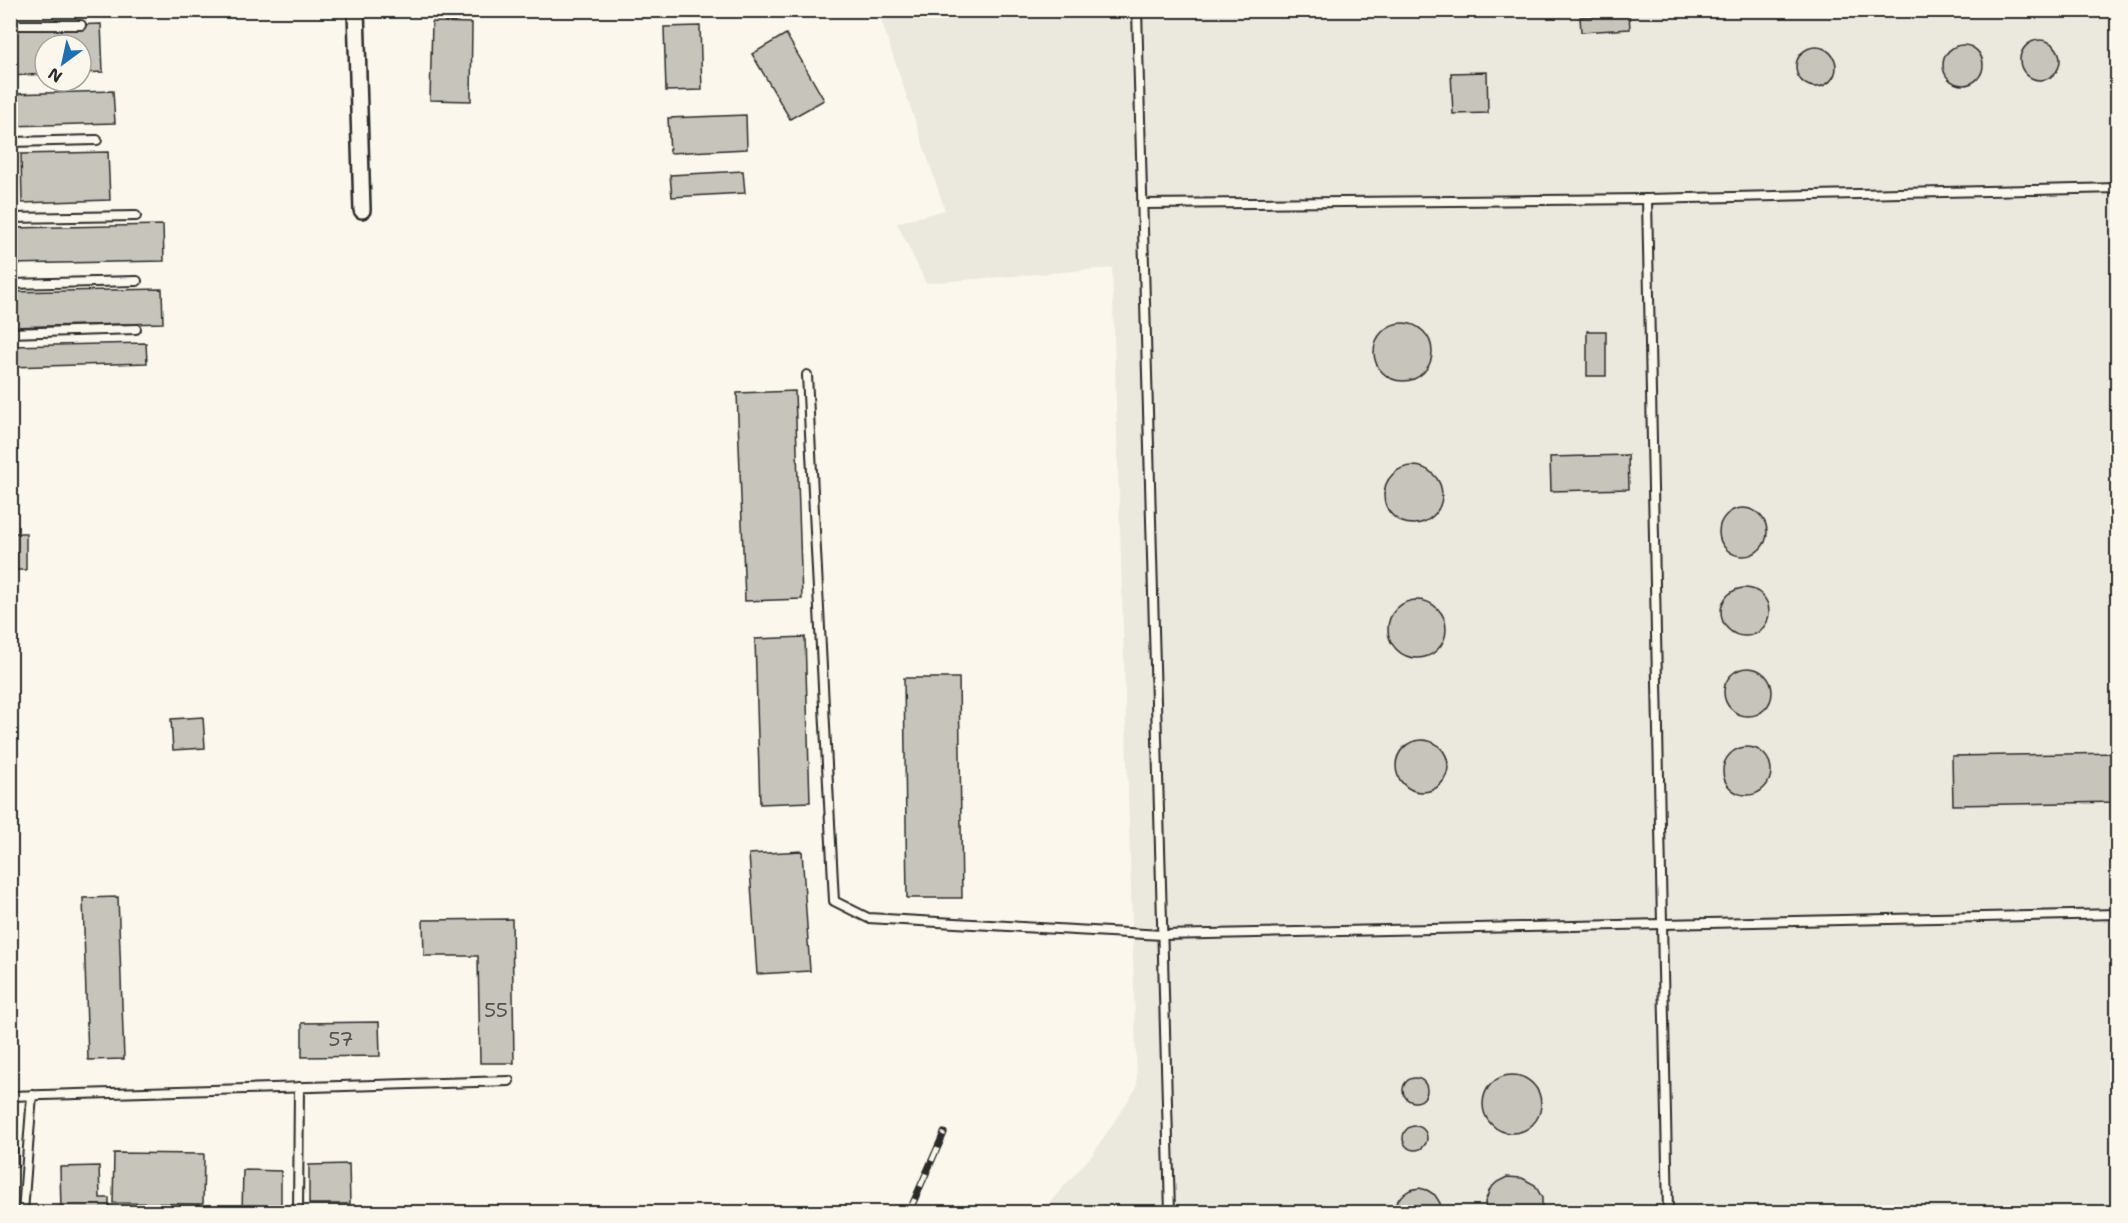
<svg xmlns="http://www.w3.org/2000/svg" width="2128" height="1223" font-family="'Shantell Sans',sans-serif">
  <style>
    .built { fill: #ebe8de }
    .building { fill: #c7c4bc; stroke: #2b2b2b; stroke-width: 1.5 }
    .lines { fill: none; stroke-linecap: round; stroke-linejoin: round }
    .service-casing { stroke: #2b2b2b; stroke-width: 12 }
    .minor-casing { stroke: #2b2b2b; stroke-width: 20 }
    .service { stroke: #fbf7ec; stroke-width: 8 }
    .minor { stroke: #fbf7ec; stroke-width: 15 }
    .rail-casing { stroke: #2b2b2b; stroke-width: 7 }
    .rail { stroke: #fbf7ec; stroke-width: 4.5; stroke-dasharray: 14; stroke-linecap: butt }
    .labels { text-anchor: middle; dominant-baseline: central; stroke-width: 4.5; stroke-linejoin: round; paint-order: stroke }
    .number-label { font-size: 20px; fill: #52514f }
  </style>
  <rect width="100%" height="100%" fill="#fbf7ec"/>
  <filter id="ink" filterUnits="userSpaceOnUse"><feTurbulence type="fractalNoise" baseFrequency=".0167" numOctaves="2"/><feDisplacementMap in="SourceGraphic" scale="12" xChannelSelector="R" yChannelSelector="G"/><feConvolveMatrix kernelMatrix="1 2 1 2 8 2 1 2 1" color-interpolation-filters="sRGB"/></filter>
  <g filter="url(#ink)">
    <path class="built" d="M878,11h1239v1201h-1076l52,-58 44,-67 -25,-819 -186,15 -29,-60 48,-13z"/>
    <g class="building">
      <path d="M1629,14l1,15 -49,3 -1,-15z"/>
      <path d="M432,22l40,1 -1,78 -41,-1z"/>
      <path d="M101,24l2,48 -22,1v-28h-36v29l-35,2v-49z"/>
      <path d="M700,26l2,64 -36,1 -2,-64z"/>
      <path d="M786,34l38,66 -34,19 -38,-65z"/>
      <circle cx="2040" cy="60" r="20"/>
      <circle cx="1963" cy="65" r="20"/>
      <circle cx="1816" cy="67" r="20"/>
      <path d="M1487,72l1,41 -35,1 -2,-41z"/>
      <path d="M113,91l2,32 -105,3v-32z"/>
      <path d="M746,115l1,34 -77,4 -2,-35z"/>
      <path d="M108,152l2,48 -88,3 -1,-49z"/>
      <path d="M743,171l2,22 -73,4 -2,-22z"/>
      <path d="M163,225l1,36 -154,3v-36z"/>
      <path d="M162,289l1,34 -153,4v-35z"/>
      <circle cx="1403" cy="352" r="29"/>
      <rect x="1587" y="331" width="19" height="45"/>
      <path d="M146,343l1,20 -137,4v-21z"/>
      <path d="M795,391l7,208 -57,2 -8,-208z"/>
      <path d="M1628,455l1,34 -78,2 -1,-34z"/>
      <circle cx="1413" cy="495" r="29"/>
      <circle cx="1743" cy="532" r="24"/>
      <rect x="10" y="533" width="16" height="37"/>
      <circle cx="1745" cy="612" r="24"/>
      <circle cx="1417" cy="629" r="29"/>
      <path d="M805,637l5,165 -50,2 -5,-165z"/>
      <circle cx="1748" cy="692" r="24"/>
      <path d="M904,678h55l3,220h-55z"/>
      <path d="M203,717l2,31 -32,2 -2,-31z"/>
      <circle cx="1422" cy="766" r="26"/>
      <circle cx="1747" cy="771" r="24"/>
      <path d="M2118,753v49l-165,3 -1,-49z"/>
      <path d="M802,851l8,120 -53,3 -8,-120z"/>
      <path d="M118,897l6,162 -36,1 -5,-162z"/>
      <path d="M512,919l2,144h-34l-2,-107h-54l-1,-36z"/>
      <path d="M379,1022l1,34 -78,1v-34z"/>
      <circle cx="1512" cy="1104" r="29"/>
      <circle cx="1415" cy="1090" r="12"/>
      <circle cx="1415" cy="1138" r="12"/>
      <path d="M10,1137h7l1,30 -8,1z"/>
      <path d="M114,1153l90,1 -1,50 -90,-1z"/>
      <path d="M349,1164l1,40h-41v-39z"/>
      <path d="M99,1166l1,32h9v14h-48l-1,-45z"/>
      <path d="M243,1170l38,1v41h-39z"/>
      <path d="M1507,1177l15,1 13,7 7,13v14h-56l-1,-10 5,-13 7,-7z"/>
      <path d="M1419,1188l8,2 8,5 5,8 1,9h-46l1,-9 5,-7 9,-6z"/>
    </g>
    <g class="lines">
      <defs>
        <g id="service">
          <path d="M1137,10l33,1202"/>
          <path d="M10,25h71"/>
          <path d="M10,142l87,-2"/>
          <path d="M1647,199l21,1013"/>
          <path d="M1142,204l505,-5 471,-11"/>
          <path d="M10,218l126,-2"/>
          <path d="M10,284l127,-3"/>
          <path d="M10,333l126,-4"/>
          <path d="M807,375l27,526 34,17 294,17 956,-21"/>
          <path d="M10,1096l499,-15"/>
          <path d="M23,1212l9,-117"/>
          <path d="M298,1212l1,-125"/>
        </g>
        <path id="minor" d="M356,10l6,200"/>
      </defs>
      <use href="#service" class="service-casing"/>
      <use href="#minor" class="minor-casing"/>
      <use href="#service" class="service"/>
      <use href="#minor" class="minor"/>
      <defs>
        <path id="rail" d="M909,1212l35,-79"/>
      </defs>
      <use href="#rail" class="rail-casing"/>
      <use href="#rail" class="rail"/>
    </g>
  </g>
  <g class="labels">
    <g class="number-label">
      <text x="496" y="1010">55</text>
      <text x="341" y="1039">57</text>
    </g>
  </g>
  <rect width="2128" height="1223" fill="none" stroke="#fbf7ec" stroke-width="36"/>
  <rect x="18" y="18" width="2092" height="1187" fill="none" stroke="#2b2b2b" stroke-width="2" filter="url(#ink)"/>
  <g transform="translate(63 63) rotate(213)"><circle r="28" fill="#fbf7ec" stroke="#a8a59f" stroke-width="1.5"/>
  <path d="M0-4.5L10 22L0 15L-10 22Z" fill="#1f6fb2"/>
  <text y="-9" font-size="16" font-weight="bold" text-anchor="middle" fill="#2b2b2b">N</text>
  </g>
</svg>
